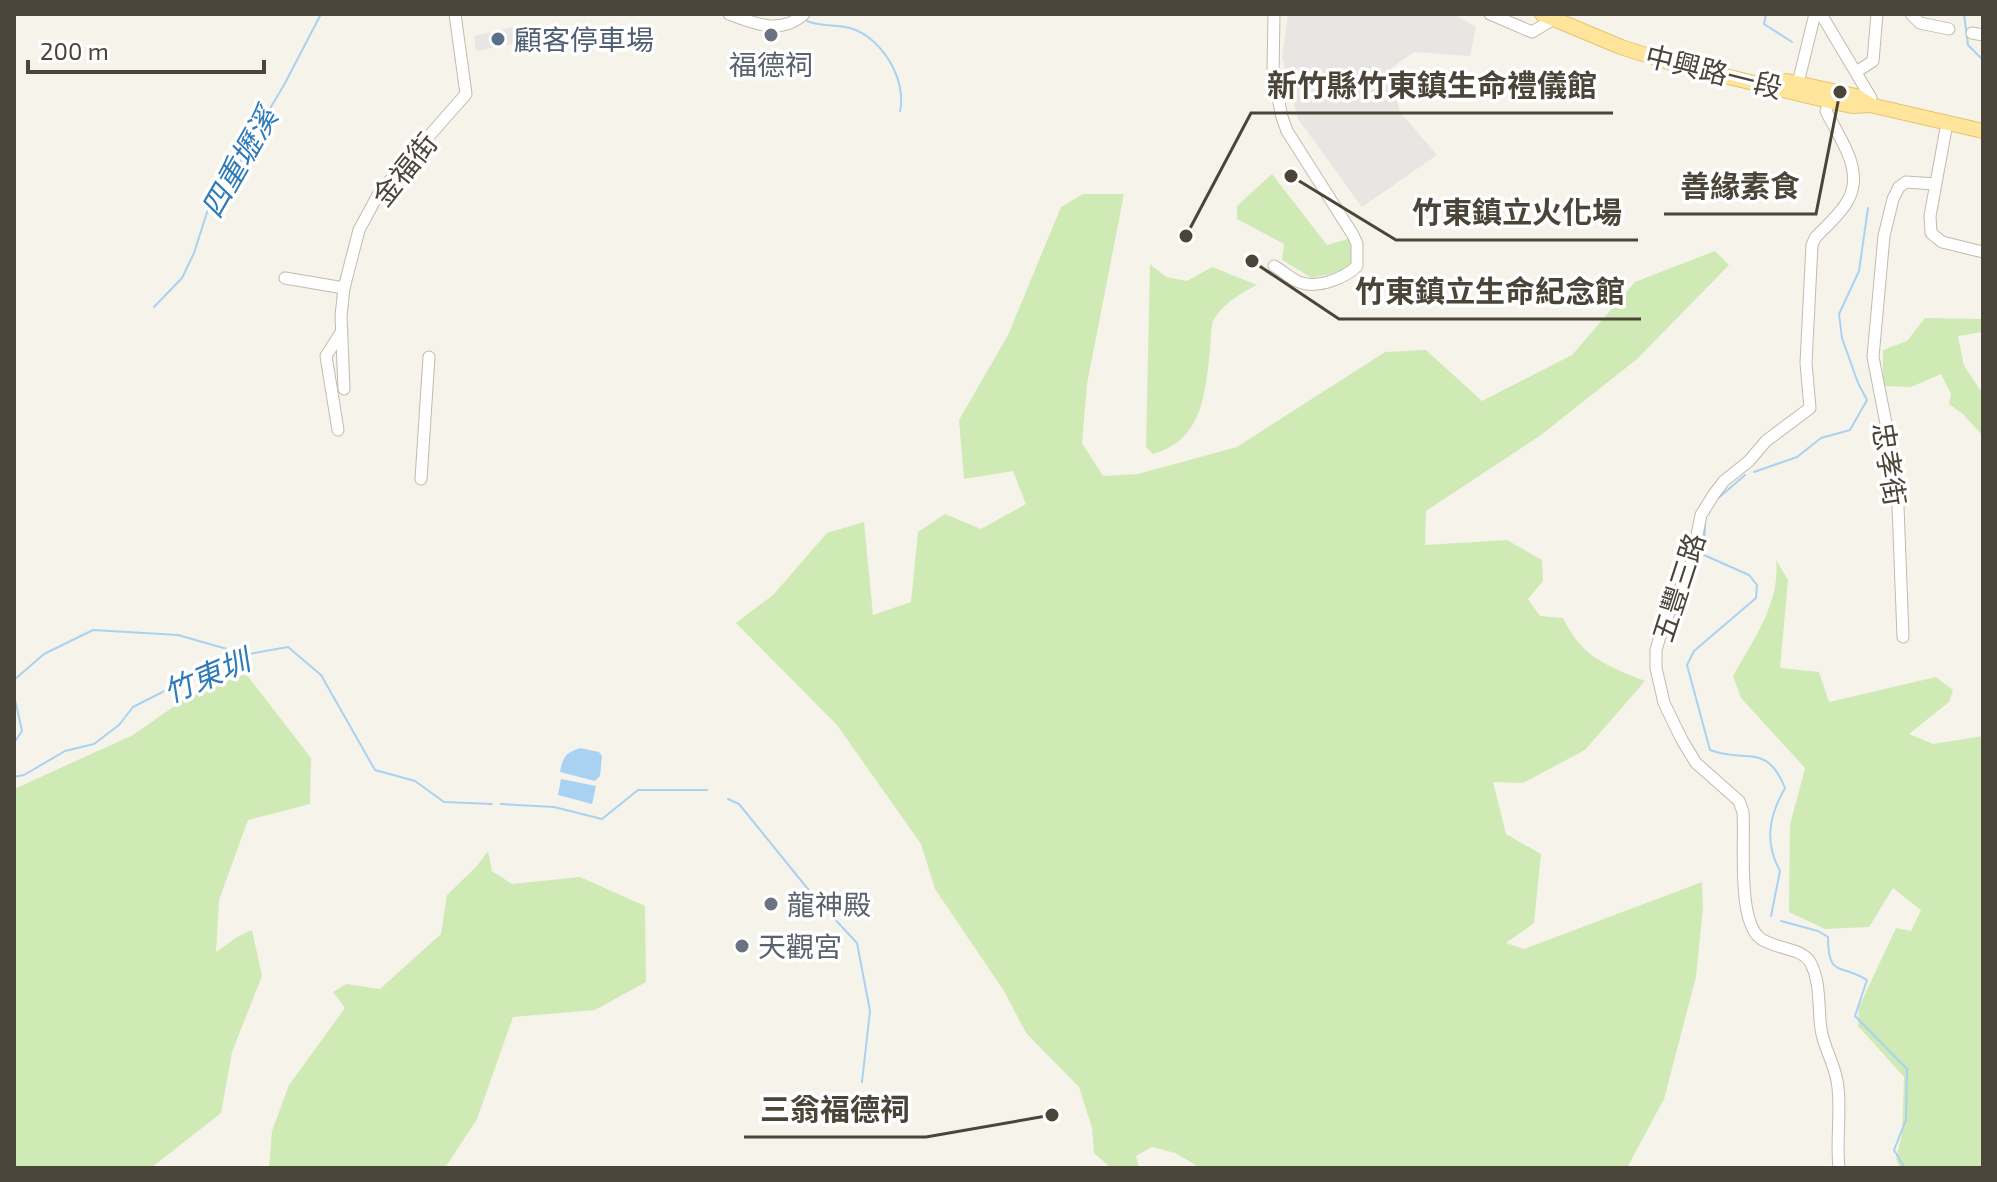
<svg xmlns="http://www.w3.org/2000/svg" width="1997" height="1182" font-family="'Exo 2','Noto Sans TC',sans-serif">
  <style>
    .green { fill: #d0eab5 }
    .parking { fill: #e8e6e3 }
    .water { fill: #a9d2f2 }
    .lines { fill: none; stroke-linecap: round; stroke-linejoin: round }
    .stream { stroke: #a9d2f2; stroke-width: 2 }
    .minor-casing { stroke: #c2bbae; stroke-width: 13 }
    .major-casing { stroke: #e5c46a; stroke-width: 16 }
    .minor { stroke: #fff; stroke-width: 11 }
    .major { stroke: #ffe59b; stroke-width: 14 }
    .worship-dot { fill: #6b7280; stroke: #fff; stroke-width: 3 }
    .service-dot { fill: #5c6f8a; stroke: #fff; stroke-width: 3 }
    .labels { text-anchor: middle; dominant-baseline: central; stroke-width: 7; stroke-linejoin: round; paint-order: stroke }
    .service-label { font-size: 28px; fill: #4e5e75; stroke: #fff; text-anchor: start }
    .worship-label { font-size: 28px; fill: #5b616d; stroke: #fff; text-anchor: start }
    .street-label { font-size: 28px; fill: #4a4439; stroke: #fff }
    .water-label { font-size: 30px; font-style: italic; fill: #2f7bb9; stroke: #fff }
    .leader { fill: none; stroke: #4a4439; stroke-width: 3 }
    .callout-dot { fill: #4a4439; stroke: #fff; stroke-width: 3 }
    .callout-label { font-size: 30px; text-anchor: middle; font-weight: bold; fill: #4a4439; stroke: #fff; stroke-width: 7; stroke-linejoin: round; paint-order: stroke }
  </style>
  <rect width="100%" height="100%" fill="#f6f3eb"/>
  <g class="green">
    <path d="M1272,174l55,71 24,-7 3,15 -4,13 -12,6 -26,6 -30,-18 2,-16 -47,-25v-13z"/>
    <path d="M1083,194h41l-37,190 -5,59 21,33 35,-2 99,-27 148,-95 41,-2 56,51 90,-46 63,-73 80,-31 14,14 -92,94 -96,76 -115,76 -1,34 82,-5 35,20 1,21 -15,18 12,17 23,2c18,39 44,48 82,63l-60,69 -62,33 -30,-1 13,52 35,20 -7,69 -28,20 18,6 178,-67 1,26 -7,69 -32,122 -37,69h-426l-26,-15 -23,-6 -16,9 3,12h-28l-17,-15 -2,-25 -13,-41 -53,-54 -22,-42 -69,-102 -14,-45 -84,-119 -101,-102 37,-28 54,-62 37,-11 9,93 38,-13 7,-70 27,-18 36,15 45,-25 -13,-33 -49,8 -5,-59 49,-85 53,-128z"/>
    <path d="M1150,264l16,13 21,4 25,-14 45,18c-15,7 -34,19 -43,34 -4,8 -3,22 -4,31 -5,44 -7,90 -57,104l-7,-7z"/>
    <path d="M1925,318l58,1 -1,13 -24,4 6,30 19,28v42l-20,-22 -14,-10 2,-10 -10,-20 -30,13 -28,-1v-36l24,-9z"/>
    <path d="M1776,560l12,20 -8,88 39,4 10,30 107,-25 17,13 -4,12 -40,32 24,10 50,-8v432h-83l-4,-9 6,-25 2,-57 -46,-51 1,-19 37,-79 15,3 10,-21 -28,-22 -24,39 -44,2 -36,-17 1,-87 15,-57 -64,-70 -8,-22c20,-35 48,-75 43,-116z"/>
    <path d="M246,674l65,84 -1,46 -62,16 -29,80 -3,52 21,-15 15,-7 10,46 -30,76 -11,61 -70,55h-137v-379l119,-54 63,-44z"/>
    <path d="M488,851l4,20 20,13 68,-7 65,29 1,76 -51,28 -82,7 -36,102 -32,49h-176l3,-37 17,-46 56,-77 -12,-16 13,-8 34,5 61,-55 6,-39 30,-29z"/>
  </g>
  <g class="parking">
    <path d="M1288,14h166l22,13 -6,29 -56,-4 -23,16 9,44 37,43 -75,52 -64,-88 -16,-62z"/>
    <path d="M518,26l5,16 -47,9 -2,-15z"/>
  </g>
  <g class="water">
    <path d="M580,748l19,4 3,4 -2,20 -5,5 -35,-9c3,-15 5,-19 20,-24z"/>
    <path d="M561,779l35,7 -4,18 -34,-9z"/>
  </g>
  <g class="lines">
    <g class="stream">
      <path d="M1766,14l-2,10 28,18"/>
      <path d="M1964,14l4,31 15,15"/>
      <path d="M807,21c13,6 29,3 43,7 32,9 57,52 50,83"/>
      <path d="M154,307l28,-29 12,-25 16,-50 9,-14 19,-21 9,-21 37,-62 37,-71"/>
      <path d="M1754,472l43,-15 24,-19 29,-8 17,-30 -9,-17 -16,-45 -3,-24 20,-43 9,-63"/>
      <path d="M1715,501l30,-26"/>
      <path d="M1705,524l-1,31 45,20 8,10 -1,13 -62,53 -7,14 23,85c35,14 56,-9 75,38 -16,28 -21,54 -5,83l-9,45"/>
      <path d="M14,680l30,-26 49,-24 85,5 49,14"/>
      <path d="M14,695l8,36 -8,12"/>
      <path d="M14,777l10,-2 41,-24 29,-7 25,-19 14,-18 99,-50 56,-10 33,28 54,95 40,11 29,21 48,2"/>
      <path d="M728,799l11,5 77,95 41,44 13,68 -8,71"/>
      <path d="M501,804l53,3 48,12 36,-29h69"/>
      <path d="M1781,921l37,10 10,6c0,41 12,26 39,43l-12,36 52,53 -1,51 -12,30 11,18"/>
    </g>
    <defs>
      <g id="minor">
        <path d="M729,14c26,10 52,21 75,0"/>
        <path d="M1274,14l-1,60 9,43 5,14 66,104 4,9v22c-12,12 -38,22 -55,17 -9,-2 -19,-12 -28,-17"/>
        <path d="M1490,14l42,18 22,-13 2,-4"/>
        <path d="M1821,14l50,84 -1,7"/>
        <path d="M1911,14l9,9 29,6"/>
        <path d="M1972,33l11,2"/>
        <path d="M1856,72l17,-11 4,-47"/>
        <path d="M1796,91l19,-77"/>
        <path d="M1829,101l-3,10c13,27 39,59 22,89 -7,14 -23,27 -33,38l-3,7 -6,118 4,45 -44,33 -17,20 -25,20 -10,13 -13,21 -10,50 -28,61 -7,24v18l8,35 18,37 14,23 43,38 4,11c2,29 -6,108 17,126 13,11 41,9 50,24 11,19 8,47 11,67 3,21 16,38 17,59 3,26 -2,53 1,80"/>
        <path d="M1947,123l-17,93 1,17 11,9 41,10"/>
        <path d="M285,278l59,10"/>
        <path d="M344,389l-3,-73 3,-28 15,-58 20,-37 87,-99 -11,-80"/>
        <path d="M338,430l-12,-74 16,-25"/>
        <path d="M421,479l8,-122"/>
        <path d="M1903,637l-6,-157 -24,-123 11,-121 9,-37 6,-12 7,-5 29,2"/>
      </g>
      <g id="major">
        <path d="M1542,14l79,33 50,16 158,38 23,5 18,-1 113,26"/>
        <path d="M1787,81l69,15 14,9"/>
      </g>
    </defs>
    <use href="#minor" class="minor-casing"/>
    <use href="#major" class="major-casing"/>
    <use href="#minor" class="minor"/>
    <use href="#major" class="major"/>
  </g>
  <g class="worship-dot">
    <circle cx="771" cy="35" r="8"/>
    <circle cx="771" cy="904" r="8"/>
    <circle cx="742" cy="946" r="8"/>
  </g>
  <circle class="service-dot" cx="498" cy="39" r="8"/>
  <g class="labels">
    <g class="service-label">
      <text x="514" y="39">顧客停車場</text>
    </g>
    <g class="worship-label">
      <text x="771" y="64" text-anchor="middle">福德祠</text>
      <text x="787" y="904">龍神殿</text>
      <text x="758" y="946">天觀宮</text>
    </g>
    <g class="street-label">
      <text transform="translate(1714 71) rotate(14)">中興路一段</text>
      <text transform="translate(404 169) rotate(-51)">金福街</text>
      <text transform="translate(1890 464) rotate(81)">忠孝街</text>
      <text transform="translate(1678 587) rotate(-72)">五豐三路</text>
    </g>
    <g class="water-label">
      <text transform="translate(238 162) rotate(-60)">四重壢溪</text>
      <text transform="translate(206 675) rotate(-23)">竹東圳</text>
    </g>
  </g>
  <path class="leader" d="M1186 236L1251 113H1613M1840 92L1816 214H1664M1291 176L1396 240H1638M1252 261L1339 319H1641M1052 1115L926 1137H744"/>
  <g class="callout-dot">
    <circle cx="1186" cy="236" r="8"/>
    <circle cx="1840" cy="92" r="8"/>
    <circle cx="1291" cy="176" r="8"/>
    <circle cx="1252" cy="261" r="8"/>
    <circle cx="1052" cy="1115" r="8"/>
  </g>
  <g class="callout-label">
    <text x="1432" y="96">新竹縣竹東鎮生命禮儀館</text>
    <text x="1740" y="197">善緣素食</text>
    <text x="1517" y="223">竹東鎮立火化場</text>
    <text x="1490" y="302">竹東鎮立生命紀念館</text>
    <text x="835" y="1120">三翁福德祠</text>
  </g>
  <rect width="1997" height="1182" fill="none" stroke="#4a4439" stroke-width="32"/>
  <path d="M28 60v12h236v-12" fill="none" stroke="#4a4439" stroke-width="4"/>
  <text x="40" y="60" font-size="24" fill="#4a4439" stroke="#ffffff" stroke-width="6" paint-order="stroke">200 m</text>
</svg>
